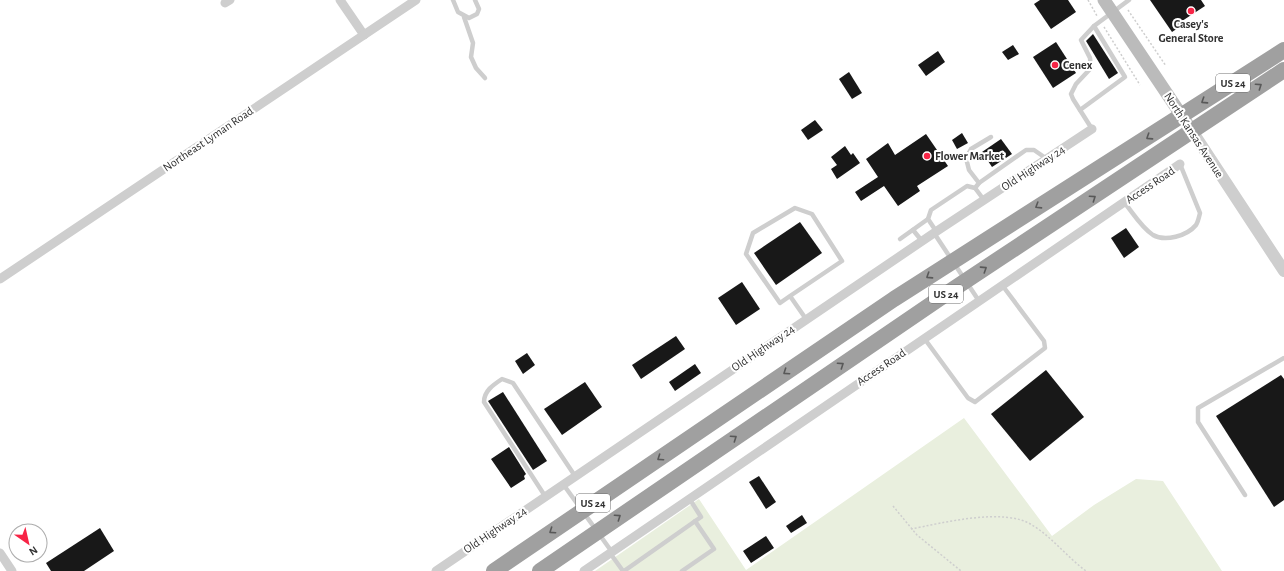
<svg xmlns="http://www.w3.org/2000/svg" width="1284" height="571" font-family="'Alegreya Sans',sans-serif">
  <style>
    .green { fill: #e9efde }
    .building { fill: #181818 }
    .lines { fill: none; stroke-linecap: round; stroke-linejoin: round }
    .path { stroke: #cecece; stroke-width: 1.5; stroke-dasharray: 2 2; stroke-linecap: butt }
    .service { stroke: #cecece; stroke-width: 4.5 }
    .minor { stroke: #cecece; stroke-width: 9 }
    .tertiary { stroke: #cecece; stroke-width: 12 }
    .secondary { stroke: #bbb; stroke-width: 13 }
    .trunk { stroke: #a0a0a0; stroke-width: 16 }
    .oneway { stroke: #585858 }
    .poi-dot { fill: #f72446; stroke: #fff; stroke-width: 1.5 }
    .labels { text-anchor: middle; dominant-baseline: central; stroke-width: 4; stroke-linejoin: round; paint-order: stroke }
    .shield { fill: #fff; stroke: #6f6f6f; stroke-width: 1 }
    .shield-label { font-size: 11px; font-weight: bold; fill: #313131 }
    .poi-label { font-size: 12px; font-weight: bold; fill: #313131; stroke: #fff; text-anchor: start }
    .street-label { font-size: 12px; fill: #313131; stroke: #fff }
  </style>
  <rect width="100%" height="100%" fill="#fff"/>
  <path class="green" d="M964,418l88,118 42,-31 42,-26 27,2 59,90h-627l104,-72 47,71z"/>
  <g class="building">
    <path d="M1040,0h28l8,12 -25,17 -17,-25z"/>
    <path d="M1150,0h51l4,6 -26,17 2,3 -9,6z"/>
    <path d="M1093,34l25,39 -9,6 -23,-38z"/>
    <path d="M1056,42l20,31 -23,15 -20,-31z"/>
    <path d="M1013,45l6,9 -11,6 -6,-8z"/>
    <path d="M938,51l7,11 -19,14 -8,-11z"/>
    <path d="M849,72l13,21 -10,6 -13,-20z"/>
    <path d="M815,120l8,10 -15,10 -7,-10z"/>
    <path d="M962,133l6,10 -11,6 -5,-9z"/>
    <path d="M926,134l22,32 -31,20 3,5 -22,15 -14,-20 -23,15 -6,-9 23,-15 -12,-18 22,-16 7,12z"/>
    <path d="M1001,139l11,15 -20,13 -10,-15z"/>
    <path d="M845,146l6,9 2,-2 7,10 -23,16 -6,-10 6,-4 -6,-8z"/>
    <path d="M800,222l22,31 -46,32 -22,-32z"/>
    <path d="M1126,228l13,19 -15,11 -13,-20z"/>
    <path d="M742,282l18,27 -24,16 -18,-27z"/>
    <path d="M676,336l9,13 -44,30 -9,-14z"/>
    <path d="M527,353l8,12 -12,9 -8,-13z"/>
    <path d="M695,364l6,9 -26,18 -6,-9z"/>
    <path d="M1046,370l38,47 -54,44 -39,-47z"/>
    <path d="M1281,375l3,4v121l-10,7 -58,-91z"/>
    <path d="M585,382l17,25 -40,28 -18,-26z"/>
    <path d="M503,392l44,69 -14,9 -45,-69z"/>
    <path d="M509,447l17,27 -2,2 1,3 -14,9 -20,-29z"/>
    <path d="M759,476l17,26 -10,7 -17,-27z"/>
    <path d="M802,515l5,8 -16,10 -5,-7z"/>
    <path d="M100,528l14,23 -30,20h-33l-5,-8z"/>
    <path d="M766,536l8,12 -23,15 -8,-12z"/>
  </g>
  <g class="lines">
    <g class="path">
      <path d="M1088,0l9,16"/>
      <path d="M1128,10l38,56"/>
      <path d="M1104,27l36,58"/>
      <path d="M893,506l24,29 44,36"/>
      <path d="M911,529c31,-6 94,-22 121,-4 20,12 35,32 54,46"/>
    </g>
    <g class="service">
      <path d="M453,0l5,12 11,6 8,-4 2,-5 -4,-9"/>
      <path d="M464,17l9,26 -2,14 5,11 9,10"/>
      <path d="M1080,110l45,-33 -31,-51"/>
      <path d="M1092,129l-19,-30 -2,-5 5,-10 15,-16 -1,-10 -9,-18 13,-14 35,-26"/>
      <path d="M979,183l-10,-13 -3,-12 5,-9 20,-12"/>
      <path d="M984,200l-9,-12 4,-5 47,-33h8l13,9"/>
      <path d="M1124,202c9,11 17,25 29,33 12,7 34,1 43,-10 2,-3 3,-8 4,-12l-20,-49"/>
      <path d="M913,230l9,11"/>
      <path d="M936,231l-8,-12 3,-9 36,-24 8,2"/>
      <path d="M934,233l45,68"/>
      <path d="M900,239l28,-20"/>
      <path d="M790,296l-10,7 -34,-49 7,-21 42,-25 17,6 30,47 -52,35 16,23"/>
      <path d="M924,338l44,60 7,4 70,-54 -1,-7 -42,-56"/>
      <path d="M563,484l49,68"/>
      <path d="M1245,495l-47,-73v-14l86,-50"/>
      <path d="M545,496l-61,-94c0,-11 9,-17 18,-23l11,4 62,93"/>
      <path d="M610,553l13,18"/>
      <path d="M624,571l77,-54 -12,-19"/>
      <path d="M682,571l32,-22 -19,-28"/>
    </g>
    <g class="minor">
      <path d="M340,0l24,35"/>
      <path d="M225,3l5,-3"/>
      <path d="M0,279l416,-279"/>
      <path d="M0,553l12,18"/>
      <path d="M436,571l498,-338 158,-104"/>
      <path d="M584,571l596,-407"/>
    </g>
    <path class="tertiary" d="M1192,131l92,140"/>
    <path class="secondary" d="M1104,0l88,131"/>
    <g class="trunk">
      <path d="M494,571l400,-272 390,-249"/>
      <path d="M540,571l409,-279 335,-222"/>
    </g>
  </g>
  <defs><path id="oneway-chevron" d="M-2-3.5L2.5 0L-2 3.5" fill="none" stroke-width="1.6" stroke-linecap="round" stroke-linejoin="round"/></defs>
  <g class="oneway">
    <use href="#oneway-chevron" transform="translate(1259 86) rotate(-34)"/>
    <use href="#oneway-chevron" transform="translate(1204 101) rotate(147)"/>
    <use href="#oneway-chevron" transform="translate(1149 137) rotate(147)"/>
    <use href="#oneway-chevron" transform="translate(1093 198) rotate(-34)"/>
    <use href="#oneway-chevron" transform="translate(1038 206) rotate(148)"/>
    <use href="#oneway-chevron" transform="translate(984 269) rotate(-33)"/>
    <use href="#oneway-chevron" transform="translate(929 276) rotate(147)"/>
    <use href="#oneway-chevron" transform="translate(841 365) rotate(-34)"/>
    <use href="#oneway-chevron" transform="translate(786 372) rotate(146)"/>
    <use href="#oneway-chevron" transform="translate(734 438) rotate(-34)"/>
    <use href="#oneway-chevron" transform="translate(660 458) rotate(146)"/>
    <use href="#oneway-chevron" transform="translate(618 517) rotate(-34)"/>
    <use href="#oneway-chevron" transform="translate(552 531) rotate(146)"/>
  </g>
  <g class="poi-dot">
    <circle cx="1191" cy="11" r="4"/>
    <circle cx="1055" cy="65" r="4"/>
    <circle cx="927" cy="156" r="4"/>
  </g>
  <g class="labels">
    <g class="shield">
      <rect x="1216" y="74" width="34" height="18" rx="3"/>
      <rect x="929" y="285" width="34" height="18" rx="3"/>
      <rect x="576" y="494" width="34" height="18" rx="3"/>
    </g>
    <g class="shield-label">
      <text x="1233" y="83">US 24</text>
      <text x="946" y="294">US 24</text>
      <text x="593" y="503">US 24</text>
    </g>
    <g class="poi-label">
      <text x="1191" y="24" text-anchor="middle">Casey's<tspan x="1191" dy="14">General Store</tspan></text>
      <text x="1063" y="65">Cenex</text>
      <text x="935" y="156">Flower Market</text>
    </g>
    <g class="street-label">
      <text transform="translate(1194 135) rotate(57)">North Kansas Avenue</text>
      <text transform="translate(208 139) rotate(-34)">Northeast Lyman Road</text>
      <text transform="translate(1033 168) rotate(-33)">Old Highway 24</text>
      <text transform="translate(1150 185) rotate(-34)">Access Road</text>
      <text transform="translate(763 348) rotate(-34)">Old Highway 24</text>
      <text transform="translate(881 367) rotate(-34)">Access Road</text>
      <text transform="translate(495 530) rotate(-34)">Old Highway 24</text>
    </g>
  </g>
  <g transform="translate(28 543) rotate(146)"><circle r="19" fill="#ffffff" stroke="#adadad"/>
  <path d="M0-3L7 15L0 10L-7 15Z" fill="#f72446"/>
  <text y="-6" font-size="11" font-weight="bold" text-anchor="middle" fill="#313131">N</text>
  </g>
</svg>
